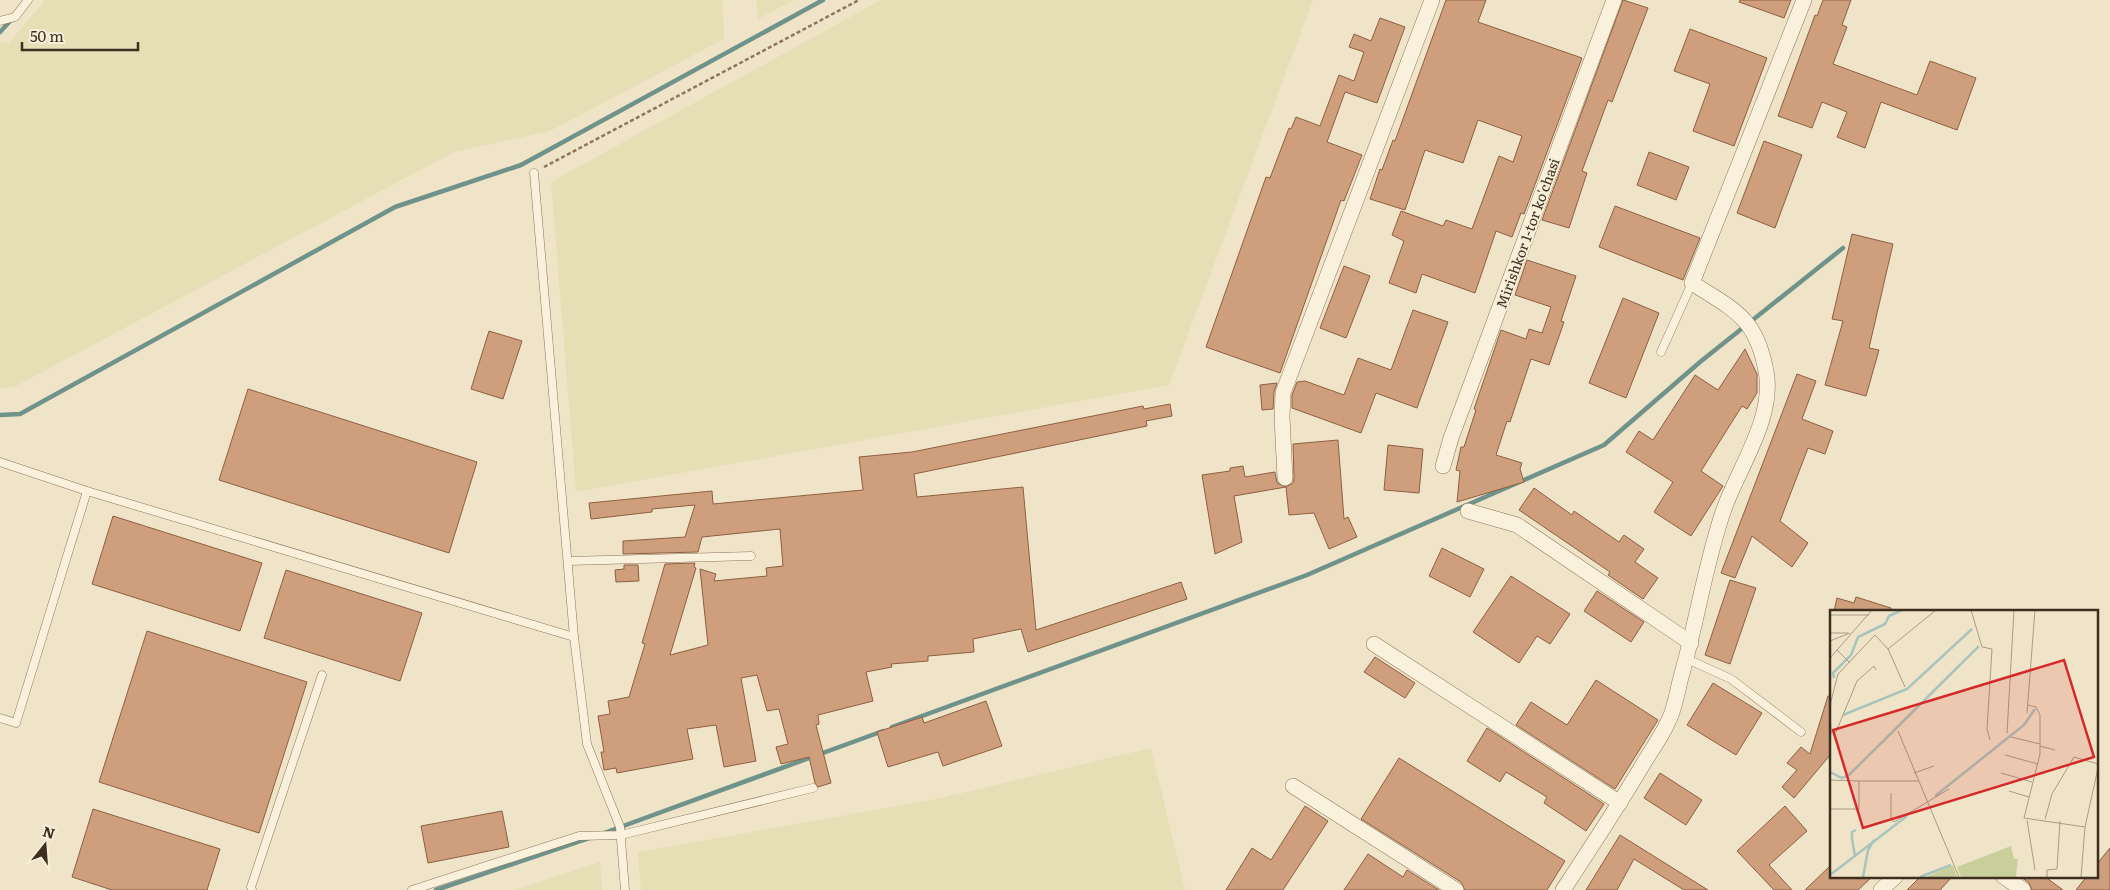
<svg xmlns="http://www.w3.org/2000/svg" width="2110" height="890" font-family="Literata,serif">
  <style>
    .farmland { fill: #e6deb5 }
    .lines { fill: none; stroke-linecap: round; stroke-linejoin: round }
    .stream { stroke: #6f938a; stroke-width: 4.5 }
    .building { fill: #cf9f7d; stroke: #8d5f41 }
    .lane-casing { stroke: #8d765c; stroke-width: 9 }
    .street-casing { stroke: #8d765c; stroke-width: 16 }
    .path { stroke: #8d765c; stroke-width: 2.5; stroke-dasharray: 4 2.5; stroke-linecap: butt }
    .lane { stroke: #faf1dc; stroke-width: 8 }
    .street { stroke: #faf1dc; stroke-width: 15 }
    .labels { text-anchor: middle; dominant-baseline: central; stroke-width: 4; stroke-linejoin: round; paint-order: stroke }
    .street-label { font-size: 14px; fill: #3d2e20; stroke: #f7eed8 }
    .inset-river { fill: none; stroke: #a9c4bc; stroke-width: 2.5 }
    .inset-road { fill: none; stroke: #a89b85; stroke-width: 1 }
    .view { fill: #d62828; fill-opacity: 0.15; stroke: #d62828; stroke-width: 2.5 }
    .inset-edge { fill: none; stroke: #3d2e20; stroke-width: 2.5 }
  </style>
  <rect width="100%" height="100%" fill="#f0e4c8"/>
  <g class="farmland">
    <path d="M45,0h678l1,39 -174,92 -96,21 -438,234 -16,3v-347l9,1z"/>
    <path d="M756,0h38l-36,19z"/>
    <path d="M881,0h432l-144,385 -593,107 -25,-310z"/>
    <path d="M1151,748l34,142h-544l-3,-38 299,-53z"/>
    <path d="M600,862l2,28h-87z"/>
  </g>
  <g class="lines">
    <g class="stream">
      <path d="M0,32l12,-13"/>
      <path d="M0,415l20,-1 375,-207 126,-42 302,-165"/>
      <path d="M892,727l415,-152 297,-130 96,-83 143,-114"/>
      <path d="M604,833l279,-102"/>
      <path d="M436,890l153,-52"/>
    </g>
  </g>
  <g class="building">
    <path d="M1446,0h40l-8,22 104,36 -58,156 -3,-1 -9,24 -16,-6 -21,62 -53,-19 -6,19 -27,-10 15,-42 -12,-6 9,-24 42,15 3,-6 26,9 27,-73 14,6 9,-26 -44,-16 -15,43 -38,-13 -20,60 -35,-11 10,-30 2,1 11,-30 2,1z"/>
    <path d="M1623,0l25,8 -36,94 -4,-2 -26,71 5,2 -18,55 -27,-8z"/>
    <path d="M1740,0h51l-7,18 -45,-16z"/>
    <path d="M1823,0h28l-9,25 5,2 -14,37 84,31 13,-34 46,17 -19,52 -76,-28 -16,46 -28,-11 10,-25 -25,-10 -10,26 -34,-12 37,-101 2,1z"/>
    <path d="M1380,18l25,9 -28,76 -32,-11 -18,50 35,13 -18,46 -3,-1 -61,173 -74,-26 60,-170 4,1 19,-50 2,1 5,-12 24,9 19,-51 15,6 10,-29 -15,-5 5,-13 17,7z"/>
    <path d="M1690,29l77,29 -33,88 -41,-15 17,-47 -36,-13z"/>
    <path d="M1764,141l38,14 -27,73 -38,-15z"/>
    <path d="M1649,152l40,15 -13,33 -39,-15z"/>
    <path d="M1615,206l85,32 -17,42 -84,-33z"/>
    <path d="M1852,234l41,10 -24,104 10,2 -13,46 -41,-11 18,-64 -11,-2z"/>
    <path d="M1527,260l49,16 -15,45 3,1 -15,43 -18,-6 -21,63 -3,-1 -11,34 26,8 -2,6 4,13 -67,20 3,-31 -4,-1 5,-23h3l12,-37 -2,-1 27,-79 25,9 3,-10 13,4 9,-26 -36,-12z"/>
    <path d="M1344,266l26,10 -24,62 -26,-10z"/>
    <path d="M1623,298l36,15 -33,85 -37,-15z"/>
    <path d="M1413,310l35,12 -31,86 -41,-15 -15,40 -69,-25v-13l5,-13 8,-1 39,14 14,-37 33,12z"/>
    <path d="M489,331l33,10 -19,58 -32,-10z"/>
    <path d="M1745,349l12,25v19l-10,16 -5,-3 -41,65 22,15 -32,50 -37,-24 19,-30 -47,-30 13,-21 14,9 42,-65 23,15z"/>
    <path d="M1797,374l19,7 -14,38 31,12 -8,23 -17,-6 -28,73 28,22 -16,24 -40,-31 -17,42 -14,-5z"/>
    <path d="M1277,383l-3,9 -1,17 -11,1 -2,-25z"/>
    <path d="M248,389l229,73 -28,91 -230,-73z"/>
    <path d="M1170,404l2,12 -26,5 1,5 -233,48 3,23 106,-10 13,143 145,-48 6,17 -159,53 -7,-23 -48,10 1,13 -46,4v5l-37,3 1,3 -26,5 7,29 -55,14 1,9 -3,1 15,58 -13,4 -3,-4 -6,-26 -28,7 -5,-17 12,-3 -9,-35 -12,2 -10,-36 -16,3 15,83 -32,6 -8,-42 -29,4 6,30 -76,14 -1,-5 -12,2 -3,-18h3l-6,-36 12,-2 -2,-13 21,-4 16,-53 -3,-1 23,-79 30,-1 -1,4 2,1 -26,87 38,-10 -8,-76 16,5 -2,7 53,-5 -1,-8 17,-2 -3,-37 -78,8 -4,15 -75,2v-13l62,-4 10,-32 -43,4v3l-61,7 -2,-16 123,-12 1,13 150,-14 -4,-33 53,-5 231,-46 1,3z"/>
    <path d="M1338,440l6,79 4,-2 9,20 -28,12 -15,-36 -25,2 -3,-28 -52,9 8,46 -27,12 -13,-79 28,-4v-3l13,-2 2,11 30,-5 2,11 9,4 7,-4 1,-5 -1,-34z"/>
    <path d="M1388,445l35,4 -4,44 -35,-3z"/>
    <path d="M1534,488l38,27 2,-4 45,31 5,-7 20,14 -9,13 23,16 -15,21 -35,-24 2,-3 -91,-62z"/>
    <path d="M113,516l149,47 -22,68 -148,-47z"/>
    <path d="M1442,548l42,21 -14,28 -41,-21z"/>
    <path d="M624,565h14l1,16 -23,1 -1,-12 9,-1z"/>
    <path d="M286,570l136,43 -22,68 -136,-43z"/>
    <path d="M1511,576l59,38 -20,30 -13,-8 -18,27 -46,-31z"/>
    <path d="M1730,580l26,8 -26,76 -25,-9z"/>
    <path d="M1597,591l47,31 -13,20 -47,-31z"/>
    <path d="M1856,597l35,11v3h-57l3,-13 17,5z"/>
    <path d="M147,631l160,51 -48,151 -160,-51z"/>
    <path d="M1375,657l40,26 -10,15 -41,-26z"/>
    <path d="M1596,680l62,40 -43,69 -99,-64 15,-23 36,23z"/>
    <path d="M1713,683l49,30 -26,42 -49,-30z"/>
    <path d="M1828,696h3v58l-37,44 -12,-11 15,-17 -10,-7 14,-16 9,7z"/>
    <path d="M986,701l16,45 -59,20 -5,-14 -50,15 -11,-35 45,-15 2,6z"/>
    <path d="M1487,728l117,76 -18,27 -42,-28 3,-6 -41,-25 -6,10 -33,-21z"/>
    <path d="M1399,758l166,103 -18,29h-82l-4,-8 -100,-63z"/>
    <path d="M1660,773l42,27 -16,25 -42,-27z"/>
    <path d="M1305,806l23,15 -45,69h-57l26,-42 19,12z"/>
    <path d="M1785,806l22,25 -38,34 23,25h-18l-37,-39z"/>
    <path d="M93,809l127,40 -13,41h-95l-40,-13z"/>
    <path d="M502,811l7,36 -81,16 -7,-37z"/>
    <path d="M1620,835l88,55h-24l-50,-31 -17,31h-31z"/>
    <path d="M2110,848v42h-34l11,-14h9v-11z"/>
    <path d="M1368,854l35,23 4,-7 32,20h-95z"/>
    <path d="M1831,865v11h42l-15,14h-53z"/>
    <path d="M1921,876h32l-13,14h-33z"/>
    <path d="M2020,876h24l19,14h-31l-3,-7z"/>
  </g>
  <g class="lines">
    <defs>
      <g id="lane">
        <path d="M0,21l15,-4 13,-17"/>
        <path d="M534,173l40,464 13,107 33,83 5,63"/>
        <path d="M1661,352l31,-69"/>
        <path d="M0,462l87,29"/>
        <path d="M568,561l183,-5"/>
        <path d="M1687,659l44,20 70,53"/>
        <path d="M0,718l16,5 71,-232 487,146"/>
        <path d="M252,890l-1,-3 71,-212"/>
        <path d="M412,890l167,-54 42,-1 192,-47"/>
      </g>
      <g id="street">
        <path d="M1443,466l8,-28 163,-438"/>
        <path d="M1285,478l-3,-61 1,-24 149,-393"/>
        <path d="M1468,511l49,14 174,118"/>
        <path d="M1374,644l246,159"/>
        <path d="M1293,786l163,104"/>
        <path d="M2003,876l20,14"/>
        <path d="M1563,890c27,-41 54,-82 79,-124 8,-14 18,-27 25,-42 8,-14 10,-32 14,-47 16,-55 24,-113 43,-168 15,-42 51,-92 42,-138 -10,-54 -32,-61 -74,-88l112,-283"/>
        <path d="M1881,890l15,-14"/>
      </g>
    </defs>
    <use href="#lane" class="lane-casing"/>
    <use href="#street" class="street-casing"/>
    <path class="path" d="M544,167l315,-167"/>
    <use href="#lane" class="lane"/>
    <use href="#street" class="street"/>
  </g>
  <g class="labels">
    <g class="street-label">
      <text transform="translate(1527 233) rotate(-70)">Mirishkor 1-tor ko'chasi</text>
    </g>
  </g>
  <g transform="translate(1830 610)">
    <rect width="268" height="268" fill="#f0e4c8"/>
    <path d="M181,236l3,13h4l-2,18h-55l-4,-10zM123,255l4,12h-31z" fill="#c9cf9b"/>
    <path class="inset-river" d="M4,68l-1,-5 18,-18 7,-18 27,-13 4,-8 13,-6M13,105l64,-26 65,-60M0,162l12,6 7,-3 130,-129M105,186l89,-71 11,-16M25,246l-3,-17v-7l4,-2M0,265l77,-59M33,267l5,-27 6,-10M90,267l31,-12"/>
    <path class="inset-road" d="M141,0l11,37 10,2 -5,80 3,11M0,5h39M0,23h18M0,31l20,-8M58,39l48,-39M7,40l13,13M0,48l42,-48M0,95l8,-31 37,-39 13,14 17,38M198,95l8,2 4,8v39l-16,64 61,9M0,102l1,18M197,103l8,-103M1,120v3l5,-1 21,-51 17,-15 2,4M68,121l61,146M177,123l7,-123M181,127l29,7M210,136l15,4M175,145l33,9M84,163l20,-7M171,163l31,9M0,170l29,1M179,181l20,6M61,183v26l3,3 55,-33M0,199h29v-28h59M215,209l7,-25 22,-37 24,7M197,210l8,50M217,267v-7l10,-1 3,-48M251,267l4,-50 13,-59"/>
    <path class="view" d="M234,50l30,97 -231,71 -30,-98z"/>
    <rect width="268" height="268" class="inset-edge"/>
  </g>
  <g transform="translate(45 845) rotate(17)" stroke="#f7eed8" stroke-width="4" paint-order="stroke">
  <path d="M0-4L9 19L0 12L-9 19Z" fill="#3d2e20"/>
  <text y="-8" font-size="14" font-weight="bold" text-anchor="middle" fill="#3d2e20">N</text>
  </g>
  <path d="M22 42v8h116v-8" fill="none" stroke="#3d2e20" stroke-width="2.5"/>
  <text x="30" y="42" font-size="15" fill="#3d2e20" stroke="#f7eed8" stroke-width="4" paint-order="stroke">50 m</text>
</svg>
